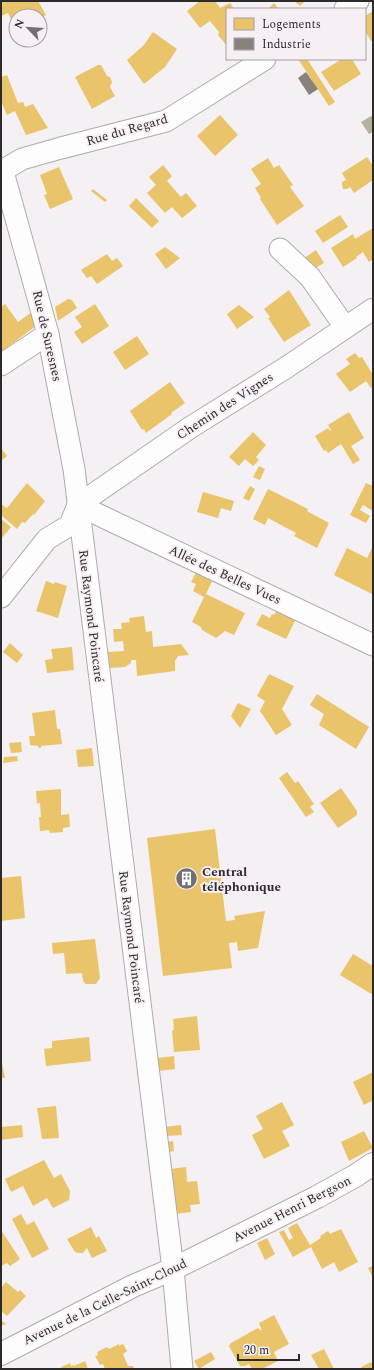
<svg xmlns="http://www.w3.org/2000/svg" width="374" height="1370" font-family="Spectral,serif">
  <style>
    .water { fill: #b5b29c }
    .homes { fill: #e9c46a }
    .industry { fill: #8a817c }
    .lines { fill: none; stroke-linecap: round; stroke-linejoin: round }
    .street-casing { stroke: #aeabad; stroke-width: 23 }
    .secondary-casing { stroke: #aeabad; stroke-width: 24 }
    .street { stroke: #fefdfd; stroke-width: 21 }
    .secondary { stroke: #fefdfd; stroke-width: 22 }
    .labels { text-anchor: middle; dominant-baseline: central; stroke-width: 4; stroke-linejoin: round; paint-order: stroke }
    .street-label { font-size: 13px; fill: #2c2a2b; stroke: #f6eff4 }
    .poi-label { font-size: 13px; font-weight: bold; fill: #2c2a2b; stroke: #f6eff4; text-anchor: start }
  </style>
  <rect width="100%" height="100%" fill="#f5f0f3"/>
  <path class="water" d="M373,115v17l-4,2 -8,-12z"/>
  <g class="homes">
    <path d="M1,1h37l8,14 -6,3v-2h-24v13l-8,-16 -7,3z"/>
    <path d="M200,1h15l5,7 10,-5 4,6h-7v37l-9,-11 1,-3 -9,-11 -10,7 -13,-17z"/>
    <path d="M294,1h11l-5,5z"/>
    <path d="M274,3l5,6h-11z"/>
    <path d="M373,11v29l-2,1 -6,-10v-15z"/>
    <path d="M153,32l24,17 -12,18 -21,17 -17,-24 17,-15z"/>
    <path d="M298,59h9l28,43 -6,4z"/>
    <path d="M342,59h10l9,15 -27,17 -13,-19z"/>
    <path d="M98,65h3l6,11 3,1 2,5 -2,5 5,9 -23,13 -17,-32z"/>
    <path d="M7,75l11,28 5,-1 2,5 8,-3 15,24 -22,7 -11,-24 -8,4 -6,-14v-24z"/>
    <path d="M220,115l18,20 -23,21 -18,-20z"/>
    <path d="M367,157l6,9v14l-19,13 -4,-6 -3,2h-4l-1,-4v-3l4,-2 -4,-7z"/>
    <path d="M268,158l6,10 5,-3 14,20 -3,2 14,19 -27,19 -17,-26 1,-1 -6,-10 6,-4 -10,-15z"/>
    <path d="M163,165l9,11 -5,5 14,16 5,-4 11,13 -15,12 -10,-11 -7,6 -18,-20 9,-8 -7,-8z"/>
    <path d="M59,167l14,32 -23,10 -6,-14 3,-1 -7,-19z"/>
    <path d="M93,189l14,11 -2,2 -14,-11z"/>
    <path d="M136,198l23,23 -7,7 -23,-22z"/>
    <path d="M340,215l8,12 -25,16 -8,-12z"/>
    <path d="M373,228v31l-4,3 -6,-10 -7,5 1,1 -14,9 -12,-19 22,-14 2,5z"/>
    <path d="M165,247l15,11 -14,11 -11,-15z"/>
    <path d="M316,250l8,13 -10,6 -11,-10z"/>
    <path d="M107,254l5,7 5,-3 6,8 -26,18 -6,-8 -4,2 -6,-8z"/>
    <path d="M289,290l22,35 -27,17 -16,-24 2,-1 -6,-8z"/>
    <path d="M68,299l4,1 5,8 -19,13 -3,-14z"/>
    <path d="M5,304l13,18 14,-10 4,14 -35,26v-45z"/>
    <path d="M95,304l14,22 -27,18 -8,-12 8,-5 -7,-10z"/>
    <path d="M239,305l15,12 -17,12 -10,-15z"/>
    <path d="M137,336l12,18 -24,16 -12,-18z"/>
    <path d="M355,353l4,5 3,-1 11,18v11l-2,2 -5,-7 -16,11 -14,-18 14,-10 -4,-5z"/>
    <path d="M170,382l15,21 -14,10 1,1 -26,19 -2,-4 -2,1 -12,-19z"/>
    <path d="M349,412l15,26 -13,8 9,14 -7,4 -12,-20 -13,9 -2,-3 -2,1 -9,-15 13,-8 2,3 1,-1 -3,-5z"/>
    <path d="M253,432l13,13 -10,12 3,3 -6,6 -8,-7 -6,7 -10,-9z"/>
    <path d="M1,448l6,8 -6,5z"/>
    <path d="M259,466l6,3 -5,11 -7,-3z"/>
    <path d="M27,483l18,18 -11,14 -1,-1 -8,9 -3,-1 -5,7 -16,-14v-11l6,4z"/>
    <path d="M366,483l7,3v25l-10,-6 -3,5 10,6 -4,7 -16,-8z"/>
    <path d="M250,486l5,3 -6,12 -6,-3z"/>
    <path d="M268,489l40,20 -1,2 22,12 -12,25 -23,-12 2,-3 -28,-15 -3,7 -12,-6z"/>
    <path d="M203,492l31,9 -3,10 -10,-3 -3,10 -21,-6z"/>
    <path d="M1,519l10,8 -10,12z"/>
    <path d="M373,546v45l-1,3 -38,-19 13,-27 20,10z"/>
    <path d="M197,571l16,8 -7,15 39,19 -11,22 -9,-4 -9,7 -14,-8 -1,-3 -9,-5 12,-25 -11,-6 3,-7 -5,-2z"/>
    <path d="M46,581l8,3 1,-2 12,4 -9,32 -22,-7z"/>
    <path d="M277,610l19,9 -10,20 -30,-14 6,-11 8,4 2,-4 2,1z"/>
    <path d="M144,616l2,16 6,-1 1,16 28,-3 8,11 -11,1 -3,5v10l-38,5 -1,-16h-5v3l-6,4 -15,1 -2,-16 16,-1 -1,-10 -9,1 -1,-13h9l-1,-6 9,-1 -1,-4z"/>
    <path d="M10,643l13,12 -6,8 -14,-11z"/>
    <path d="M72,647l2,23 -27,3 -2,-13 8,-1 -2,-10z"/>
    <path d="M269,674l25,12 -12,23 10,16 -16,10 -16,-24 5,-10 -8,-5z"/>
    <path d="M317,694l52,33 -13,22 -37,-24 5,-11 -14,-9z"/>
    <path d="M238,703l13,6 -11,19 -9,-12z"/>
    <path d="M55,710l2,19h3l2,15 -21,2v2h-2l-1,-2 -8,-1 -1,-9h6l-3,-23z"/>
    <path d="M21,742l1,10 -11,1 -2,-10z"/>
    <path d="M92,748l2,18 -16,1 -2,-17z"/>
    <path d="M17,756l1,5 -15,2 1,-6z"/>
    <path d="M287,772l8,11 3,-2 16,23 -4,3 4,5 -8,5 -27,-39z"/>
    <path d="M341,788l16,23v4l-19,13 -18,-25z"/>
    <path d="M61,789v26l8,-1 1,13 -7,1v4l-13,1 -1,-3 -9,1 -1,-14h2l-1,-14 -3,1 -1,-13z"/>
    <path d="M215,829l11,92 9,-1 -1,-4 31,-5 -7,37 -20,3 -1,-9 -8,1 3,25 -69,8 -16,-138z"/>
    <path d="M21,876l4,42 -24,3v-43z"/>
    <path d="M95,939l5,39 -4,6h-10l-3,-3 -1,-8 -16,1 -2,-21 -11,1 -1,-11z"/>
    <path d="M353,954l20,12v29l-33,-20z"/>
    <path d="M197,1016l3,34 -26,2 -2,-22h2l-1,-11z"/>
    <path d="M89,1037l2,24 -45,5 -2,-17 8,-1v-7z"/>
    <path d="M174,1056l1,13 -16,2 -2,-13z"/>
    <path d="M1,1058l4,20h-4z"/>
    <path d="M373,1072v28l-9,5 -11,-23z"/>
    <path d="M282,1102l12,23 -12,6 8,15 -26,13 -12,-24 11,-6 -7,-13z"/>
    <path d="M56,1106l3,32 -17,1 -5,-31z"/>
    <path d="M22,1125l1,12 -22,3v-13z"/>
    <path d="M181,1125l1,10 -16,1 -1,-9z"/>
    <path d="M364,1131l9,17 -24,13 -8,-19z"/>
    <path d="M173,1141l1,10 -6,1 -1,-10z"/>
    <path d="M44,1160l10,18 7,-4 9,17 -1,9 -16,8 -6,-10 -14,8 -10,-20 -12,6 -6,-13z"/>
    <path d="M186,1167l1,15 10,-1 3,23 -10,1 1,7 -16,2 -5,-45z"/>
    <path d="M21,1214l6,11 7,-4 15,28 -17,9 -20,-39z"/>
    <path d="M297,1223l13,22 11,-7 -1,-2 8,-5 2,3 11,-5 17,33 -19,10 -5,-10 -12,7 -11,-22 -18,10 -14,-25 5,-2 5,10 4,-2 -5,-10z"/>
    <path d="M91,1227l5,11 3,-2 8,15 -15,7 -5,-10 -4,5h-4l-4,-1 -8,-13z"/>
    <path d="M1,1230l19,29 -10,7 -3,-3 -6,3z"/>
    <path d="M267,1238l8,16 -10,6 -8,-17z"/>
    <path d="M373,1266v11l-5,-9z"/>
    <path d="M6,1282l12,10 2,-2 6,6 -19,20 -6,-5v-23z"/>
    <path d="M274,1315l15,29 -15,8 4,9 -16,8h-10l-3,-5 -4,2h-5l-11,-20 2,-3 27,-15 4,3 -3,-8z"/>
    <path d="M1,1320l5,4 -5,2z"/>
    <path d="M119,1344v2l4,-2 4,7 -4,3 5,12h5l1,3h-29l-2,-5 -3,1 -5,-9 3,-1 -1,-3 10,-5 2,2z"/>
    <path d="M324,1349l10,20h-15l-8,-14z"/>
    <path d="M211,1352l4,7 -16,10 -5,-8z"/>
    <path d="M85,1361l3,8h-26l-1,-2 9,-4 1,3 2,-1 1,1z"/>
    <path d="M371,1362l2,7h-11l-1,-2z"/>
  </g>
  <path class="industry" d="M306,72l12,17 -9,6 -11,-17z"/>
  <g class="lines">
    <defs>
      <g id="street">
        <path d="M345,9l13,-8"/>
        <path d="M1,170l4,9 43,155 26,135 99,800 9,100"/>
        <path d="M2,171l20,-12 39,-11 105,-27 99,-62"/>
        <path d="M280,249l30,28 35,50"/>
        <path d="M1,365l47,-31"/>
        <path d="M78,505l113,-78 96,-60 86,-58"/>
        <path d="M78,505l295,140"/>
        <path d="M1,597l46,-58 23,-14 8,-20"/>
      </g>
      <path id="secondary" d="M1,1354l132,-68 40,-17 144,-72 38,-21 18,-12"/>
    </defs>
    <use href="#street" class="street-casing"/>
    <use href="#secondary" class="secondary-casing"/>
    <use href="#street" class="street"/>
    <use href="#secondary" class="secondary"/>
  </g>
  <defs>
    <symbol id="building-disc" viewBox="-11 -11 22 22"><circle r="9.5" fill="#726f71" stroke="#f6eff4"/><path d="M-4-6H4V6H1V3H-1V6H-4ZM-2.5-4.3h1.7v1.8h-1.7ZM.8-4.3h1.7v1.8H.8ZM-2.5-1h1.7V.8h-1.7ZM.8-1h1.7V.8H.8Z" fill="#fff"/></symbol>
  </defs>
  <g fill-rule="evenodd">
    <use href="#building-disc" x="174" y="866" width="25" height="25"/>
  </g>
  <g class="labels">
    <g class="street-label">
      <text transform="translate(127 130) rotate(-16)">Rue du Regard</text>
      <text transform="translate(47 336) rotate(77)">Rue de Suresnes</text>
      <text transform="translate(225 406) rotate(-33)">Chemin des Vignes</text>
      <text transform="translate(225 575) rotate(25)">Allée des Belles Vues</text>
      <text transform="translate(91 616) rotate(83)">Rue Raymond Poincaré</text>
      <text transform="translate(131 937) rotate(83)">Rue Raymond Poincaré</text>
      <text transform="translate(292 1209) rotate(-27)">Avenue Henri Bergson</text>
      <text transform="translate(105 1302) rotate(-26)">Avenue de la Celle-Saint-Cloud</text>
    </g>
    <g class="poi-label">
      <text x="202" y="872">Central<tspan x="202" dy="15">téléphonique</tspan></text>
    </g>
  </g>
  <rect width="374" height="1370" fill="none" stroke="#2c2a2b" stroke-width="4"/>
  <rect x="226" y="8" width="140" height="52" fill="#f6eff4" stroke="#a5a0a4"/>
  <rect x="234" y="18" width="20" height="12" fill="#e9c46a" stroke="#a5a0a4"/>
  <text x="262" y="28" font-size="12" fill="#2c2a2b">Logements</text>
  <rect x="234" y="38" width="20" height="12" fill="#8a817c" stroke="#a5a0a4"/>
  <text x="262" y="48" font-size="12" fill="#2c2a2b">Industrie</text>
  <g transform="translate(28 28) rotate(295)"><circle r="19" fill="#f6eff4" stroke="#a5a0a4"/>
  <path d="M0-3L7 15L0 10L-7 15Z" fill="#726f71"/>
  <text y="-6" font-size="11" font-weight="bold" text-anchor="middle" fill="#2c2a2b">N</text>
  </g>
  <path d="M238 1354v6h61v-6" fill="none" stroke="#2c2a2b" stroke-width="2"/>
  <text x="244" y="1354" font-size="12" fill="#2c2a2b" stroke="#f6eff4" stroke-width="3" paint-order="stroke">20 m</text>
</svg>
